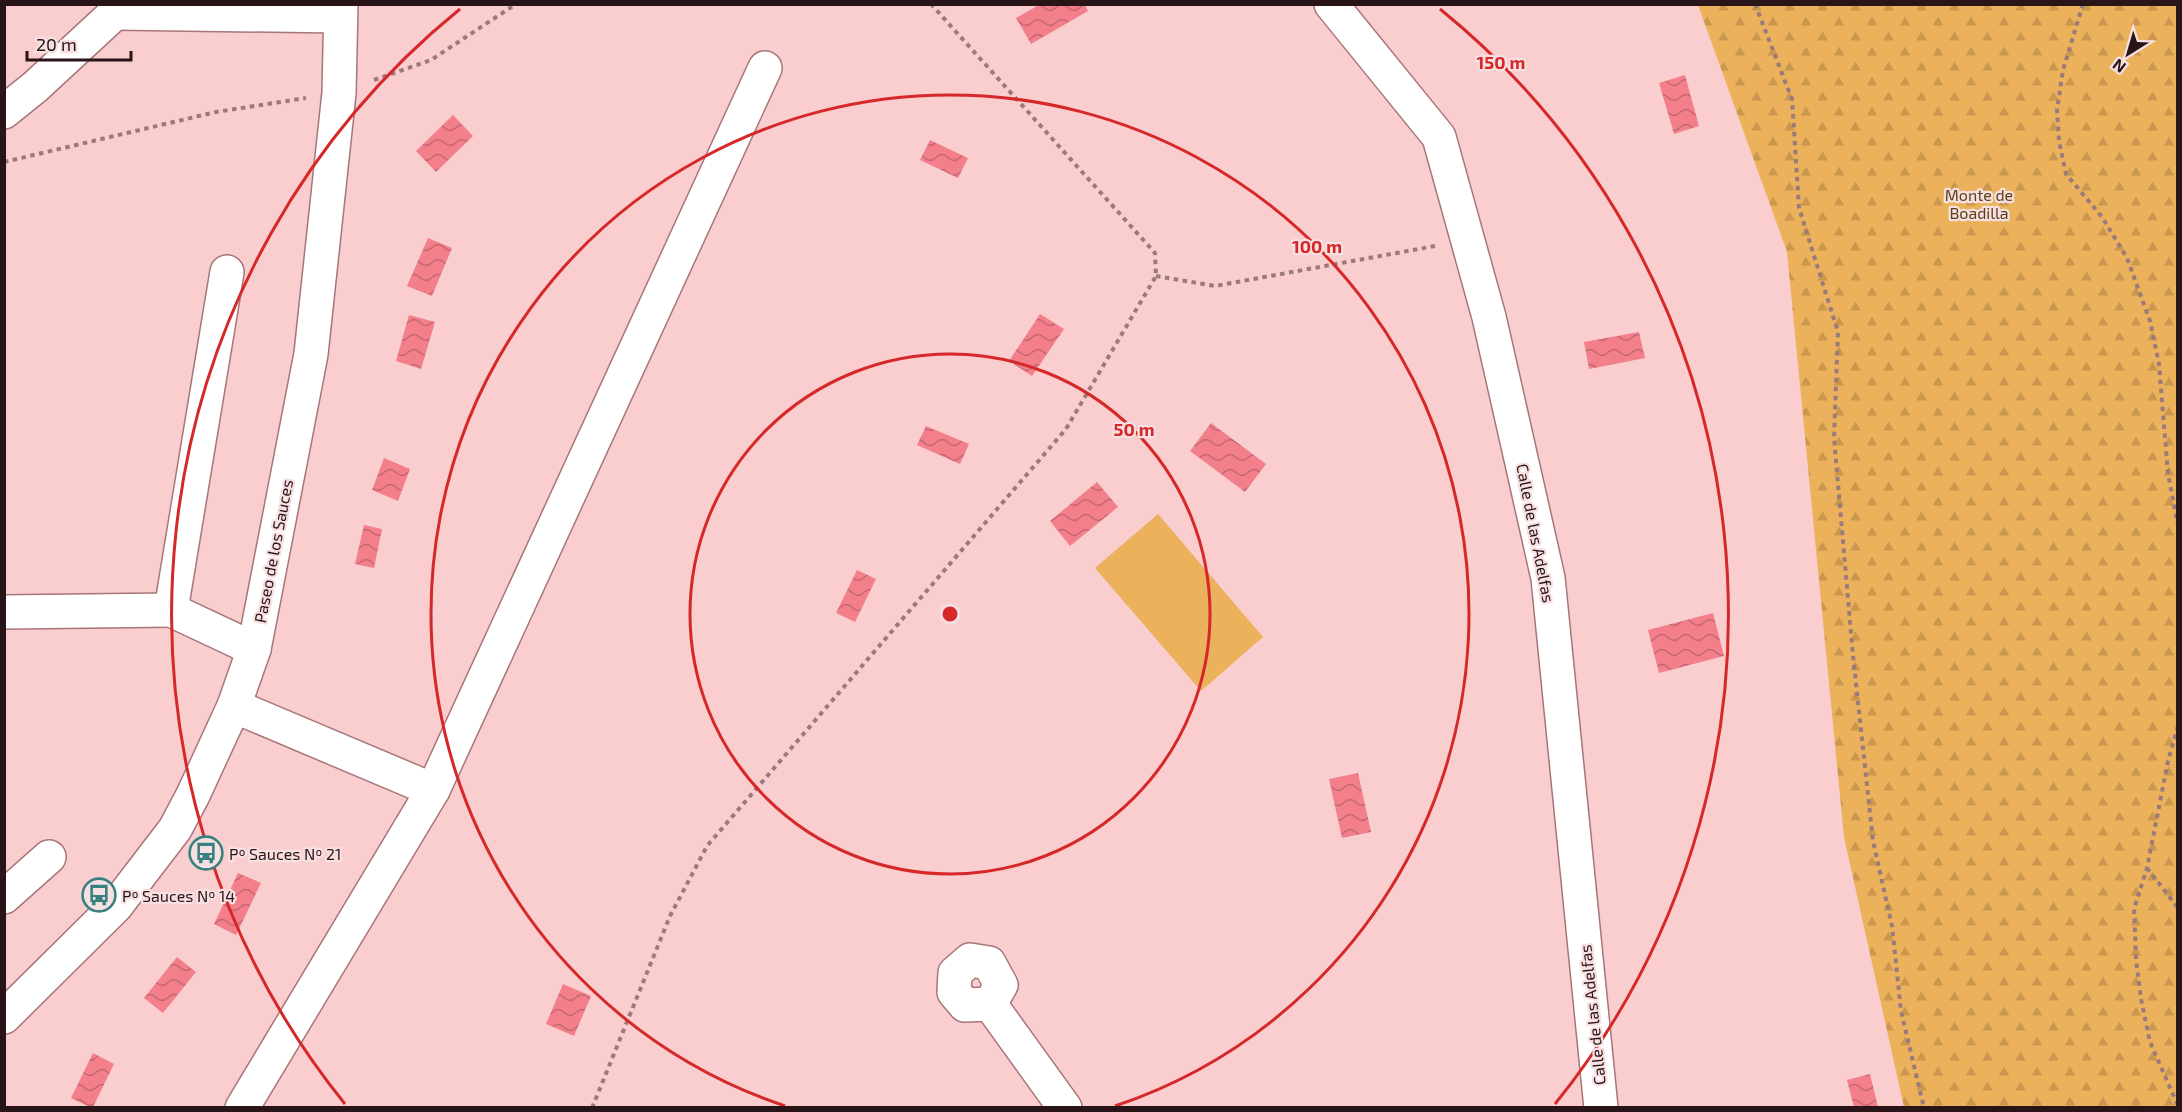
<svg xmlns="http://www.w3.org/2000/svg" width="2182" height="1112" font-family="'Exo 2',sans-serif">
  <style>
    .forest { fill: url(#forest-firs) }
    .green { fill: #ebb15b }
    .water { fill: url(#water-waves) }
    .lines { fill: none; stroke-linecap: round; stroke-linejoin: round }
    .minor-casing { stroke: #a87578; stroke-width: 36 }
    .path { stroke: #9b7a7c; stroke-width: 4; stroke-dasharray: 4.5 4.5; stroke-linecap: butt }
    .minor { stroke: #fff; stroke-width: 33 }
    .ring { fill: none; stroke: #d62828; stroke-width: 3 }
    .labels { text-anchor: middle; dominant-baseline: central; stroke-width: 4.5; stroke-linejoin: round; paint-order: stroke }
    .park-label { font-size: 16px; fill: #5c4117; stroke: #f7e0e1 }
    .street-label { font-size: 16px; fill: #291517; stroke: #f7e0e1 }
    .poi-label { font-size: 16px; fill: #291517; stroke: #f7e0e1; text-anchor: start }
    .centre { fill: #d62828; stroke: #f7e0e1; stroke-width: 3 }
    .ring-label { font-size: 18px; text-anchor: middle; font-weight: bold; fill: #d62828; stroke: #f7e0e1; stroke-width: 4.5; stroke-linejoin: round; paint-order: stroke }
  </style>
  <defs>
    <pattern id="forest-firs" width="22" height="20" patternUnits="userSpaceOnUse" patternTransform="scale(1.5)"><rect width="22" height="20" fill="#ebb15b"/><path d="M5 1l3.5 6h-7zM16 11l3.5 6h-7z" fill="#ca974e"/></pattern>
    <pattern id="water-waves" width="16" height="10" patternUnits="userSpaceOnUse" patternTransform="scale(1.5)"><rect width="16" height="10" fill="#f27f8a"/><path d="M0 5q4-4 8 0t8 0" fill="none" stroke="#c46770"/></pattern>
  </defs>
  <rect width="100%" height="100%" fill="#facdcf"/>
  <path class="forest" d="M1698,5h479v1102h-273l-60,-270 -57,-585z"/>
  <path class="green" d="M1158,514l105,123 -62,54 -106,-123z"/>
  <g class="water">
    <path d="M1039,5h46l3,6 -57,33 -15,-26z"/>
    <path d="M1685,75l14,51 -25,8 -15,-51z"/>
    <path d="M453,115l20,21 -37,36 -20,-21z"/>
    <path d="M930,140l38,18 -10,20 -38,-18z"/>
    <path d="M428,238l24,10 -20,48 -25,-10z"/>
    <path d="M1040,314l24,15 -32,47 -23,-15z"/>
    <path d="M409,315l26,7 -14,47 -25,-8z"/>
    <path d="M1639,332l6,26 -56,11 -5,-27z"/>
    <path d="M1211,423l55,41 -21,28 -55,-41z"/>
    <path d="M926,426l43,18 -9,20 -43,-19z"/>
    <path d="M384,458l26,11 -12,32 -26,-11z"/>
    <path d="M1097,482l21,25 -48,39 -20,-25z"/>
    <path d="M364,525l18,4 -8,39 -19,-4z"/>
    <path d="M857,570l19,9 -21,43 -19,-9z"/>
    <path d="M1713,613l11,43 -65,17 -11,-43z"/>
    <path d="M1358,773l13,59 -29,6 -13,-59z"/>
    <path d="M238,873l23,10 -25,52 -22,-11z"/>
    <path d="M177,957l19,15 -33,41 -19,-15z"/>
    <path d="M563,984l28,12 -17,40 -28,-12z"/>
    <path d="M93,1053l21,11 -21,43h-3l-19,-9z"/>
    <path d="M1870,1074l8,33h-24l-7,-27z"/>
  </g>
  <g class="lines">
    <defs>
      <g id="minor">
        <path d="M115,4v9l225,3"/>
        <path d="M1331,4l108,133 50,180 59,261 53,530"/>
        <path d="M4,112l31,-25 80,-74"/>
        <path d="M171,610l83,39"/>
        <path d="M4,612l167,-2 56,-338"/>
        <path d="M234,706l199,84"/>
        <path d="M4,897l45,-40"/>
        <path d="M970,960l19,3 12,22 -11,19 -25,1 -11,-13 1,-19z"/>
        <path d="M990,1004l75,104"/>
        <path d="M4,1017l112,-111 59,-77 18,-34 41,-89 20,-57 57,-295 28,-261 2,-89"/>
        <path d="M242,1108l191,-318 332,-722"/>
      </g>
    </defs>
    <use href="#minor" class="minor-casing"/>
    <g class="path">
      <path d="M1755,4l37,95 7,109 39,124 -4,106 19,218 20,185 19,85 9,85 23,97"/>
      <path d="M2083,4l-20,66 -6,40 2,31 7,33 36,43 25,41 23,63 9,43 9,110 10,51"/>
      <path d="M374,80l57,-20 85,-56"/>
      <path d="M4,162l212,-50 90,-14"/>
      <path d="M1156,276l59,10 220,-40"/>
      <path d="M2178,726l-10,35 -21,107 -13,41 2,50 5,40 9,43 28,64"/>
      <path d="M2147,868l31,40"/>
      <path d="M592,1108l78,-192 37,-70 359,-417 90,-153 -1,-23 -224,-249"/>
    </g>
    <use href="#minor" class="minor"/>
  </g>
  <g class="ring">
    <circle cx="950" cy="614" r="260"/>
    <path d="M785 1106A519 519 0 1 1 1115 1106"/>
    <path d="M345 1104A779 779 0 0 1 460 9M1440 9A779 779 0 0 1 1555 1104"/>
  </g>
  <defs>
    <symbol id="bus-ring" viewBox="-11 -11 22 22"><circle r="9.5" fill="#f7e0e1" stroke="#388181" stroke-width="1.5"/><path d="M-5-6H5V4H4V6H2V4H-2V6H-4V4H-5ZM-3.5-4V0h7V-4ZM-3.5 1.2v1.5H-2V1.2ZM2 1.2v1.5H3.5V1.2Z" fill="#388181"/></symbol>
  </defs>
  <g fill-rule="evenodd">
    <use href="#bus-ring" x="187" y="834" width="38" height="38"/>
    <use href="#bus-ring" x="80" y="876" width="38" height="38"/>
  </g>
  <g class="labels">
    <g class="park-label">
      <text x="1979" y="194">Monte de<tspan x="1979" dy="18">Boadilla</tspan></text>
    </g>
    <g class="street-label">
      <text transform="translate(1536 533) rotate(79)">Calle de las Adelfas</text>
      <text transform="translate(273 551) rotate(-79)">Paseo de los Sauces</text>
      <text transform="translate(1592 1015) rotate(-96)">Calle de las Adelfas</text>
    </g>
    <g class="poi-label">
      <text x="229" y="853">Pº Sauces Nº 21</text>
      <text x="122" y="895">Pº Sauces Nº 14</text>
    </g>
  </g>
  <circle cx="950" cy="614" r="9" class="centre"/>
  <g class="ring-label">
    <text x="1501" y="69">150 m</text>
    <text x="1317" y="253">100 m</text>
    <text x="1134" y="436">50 m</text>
  </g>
  <rect width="2182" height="1112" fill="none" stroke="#291517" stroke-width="12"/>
  <g transform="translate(2128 54) rotate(217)" stroke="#f7e0e1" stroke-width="4.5" paint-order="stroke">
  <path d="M0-4.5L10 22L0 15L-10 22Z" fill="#291517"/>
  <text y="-9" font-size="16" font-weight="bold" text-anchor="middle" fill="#291517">N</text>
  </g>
  <path d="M27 51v9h104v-9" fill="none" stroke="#291517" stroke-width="3"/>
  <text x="36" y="51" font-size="18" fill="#291517" stroke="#f7e0e1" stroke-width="4.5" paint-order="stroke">20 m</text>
</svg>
